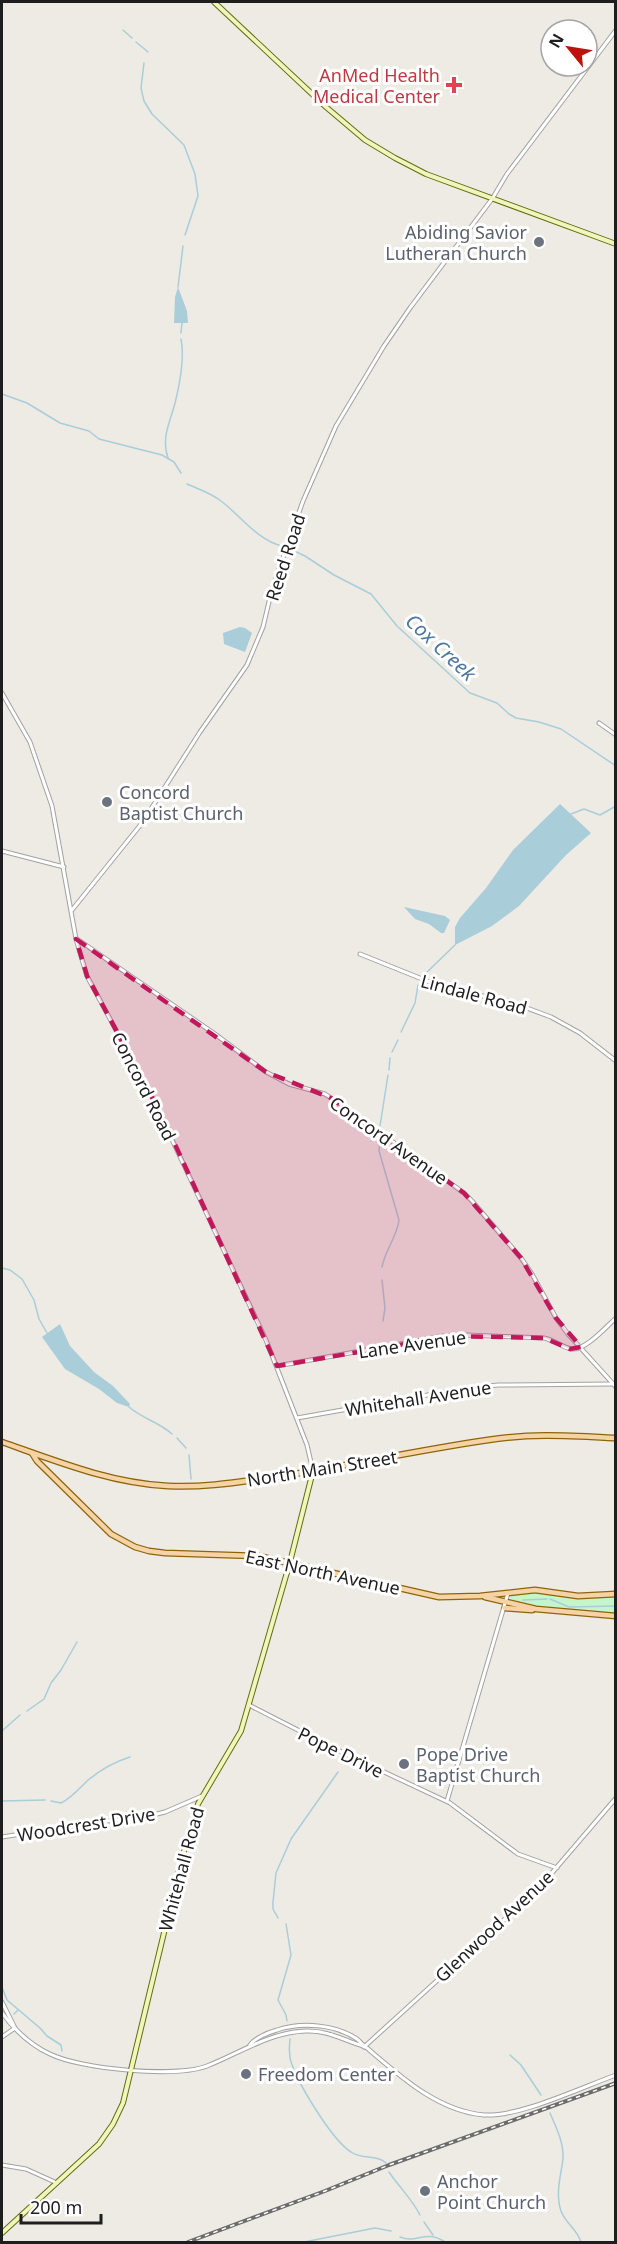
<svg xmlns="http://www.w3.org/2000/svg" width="617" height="2244" font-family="'Noto Sans',sans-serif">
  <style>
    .park { fill: #c5f5ca }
    .water { fill: #a9cdd9 }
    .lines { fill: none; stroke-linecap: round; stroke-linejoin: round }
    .stream { stroke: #a9cdd9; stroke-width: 1.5 }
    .tertiary-casing { stroke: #a2a2a2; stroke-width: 5 }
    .secondary-casing { stroke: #626e0d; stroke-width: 6 }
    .primary-casing { stroke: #8e640b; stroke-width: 7 }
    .tertiary { stroke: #fff; stroke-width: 3 }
    .secondary { stroke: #f1f5bd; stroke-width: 4 }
    .primary { stroke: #f5d3a4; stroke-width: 4.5 }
    .rail-casing { stroke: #6c6c6c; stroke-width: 4 }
    .rail { stroke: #fff; stroke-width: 1.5; stroke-dasharray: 4.5; stroke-linecap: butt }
    .marked { fill: #c2185b; fill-opacity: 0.2; stroke: #c2185b; stroke-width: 4.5; stroke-dasharray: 12 8; stroke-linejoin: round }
    .health-dot { fill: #e0444e; stroke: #fff; stroke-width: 2 }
    .worship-dot { fill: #6b7280; stroke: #fff; stroke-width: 2 }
    .labels { text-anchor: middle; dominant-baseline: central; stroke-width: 6; stroke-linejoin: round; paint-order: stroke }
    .health-label { font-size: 18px; fill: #be3a42; stroke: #fff; text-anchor: end }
    .worship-label { font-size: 18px; fill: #5b616d; stroke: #fff; text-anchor: start }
    .street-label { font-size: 18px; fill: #1e1e1e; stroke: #fff }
    .water-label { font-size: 20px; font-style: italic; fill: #4e76a0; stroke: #fff }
  </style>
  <rect width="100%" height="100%" fill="#eeebe5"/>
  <path class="park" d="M542,1592l32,6 41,-3v17l-77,-6 -28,-7 1,-4z"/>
  <g class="water">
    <path d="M178,287l9,24 1,12h-14l1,-26z"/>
    <path d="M240,627l5,1 7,5 -7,19 -21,-8 -1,-11z"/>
    <path d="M560,804l31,29 -25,22 -47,51 -27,20 -37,19v-18l5,-9 26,-30 27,-38z"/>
    <path d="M404,907l41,9 5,4 -6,13h-3l-12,-9 -14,-5z"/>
    <path d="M60,1324l10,22 24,26 19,14 17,18 -1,3 -12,-4 -18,-14 -34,-20 -23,-32z"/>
  </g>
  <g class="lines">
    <g class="stream">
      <path d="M123,30l9,8"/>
      <path d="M136,42l12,10"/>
      <path d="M144,63l-3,25 3,13 8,13 32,31 11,29 3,22 -13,39"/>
      <path d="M178,287l5,-41"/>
      <path d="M181,333l1,-10"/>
      <path d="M2,394l25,9 33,20 29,8 10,8 63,16 12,7 7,11"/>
      <path d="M168,458c-7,-21 2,-35 7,-55 5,-20 10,-44 6,-64"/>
      <path d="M187,484c11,5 24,9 34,17 19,14 36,39 61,45"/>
      <path d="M290,549l15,7 29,19 37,19 26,32 73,67 27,10 12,11 7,4 23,4 22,7 55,37"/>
      <path d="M571,814l13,-5 16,6 16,-9"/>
      <path d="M424,975l31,-30"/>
      <path d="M401,1032l14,-29 3,-18"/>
      <path d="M392,1052l6,-12"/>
      <path d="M389,1070l1,-12"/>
      <path d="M380,1126l8,-51"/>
      <path d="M380,1139l-1,12 20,69c-2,17 -14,30 -17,47"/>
      <path d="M2,1268l8,2 12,9 12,21 5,19 8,14"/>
      <path d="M382,1280l3,28 -2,13"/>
      <path d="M129,1407c14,12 30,15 43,27"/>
      <path d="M177,1438l9,10"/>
      <path d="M189,1455l2,24"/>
      <path d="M550,1599l19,8 47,-1"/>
      <path d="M523,1600l24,-1"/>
      <path d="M27,1711l17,-12 7,-16 10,-13 16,-28"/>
      <path d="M2,1731l18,-16"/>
      <path d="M2,1801l43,-1"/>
      <path d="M51,1801l10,2c10,-5 18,-14 26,-22 13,-11 27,-19 43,-24"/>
      <path d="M278,1918l-5,-9v-7l3,-29 15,-34 47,-67"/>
      <path d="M286,1924l5,31 -13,45 8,15 1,6"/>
      <path d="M2,1987l5,13 33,28 7,8 14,9 1,6"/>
      <path d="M14,2014l4,-4"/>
      <path d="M290,2039c-1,7 -1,12 0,19 5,22 42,82 61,94 11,8 25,2 35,11"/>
      <path d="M510,2055l11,10 20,30"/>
      <path d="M550,2113c6,14 14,30 13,46 -2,16 -8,35 -2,52 5,13 16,18 20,31"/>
      <path d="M389,2172c10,15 23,27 31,43"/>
      <path d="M424,2222l9,13"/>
      <path d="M400,2237c17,7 25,-8 45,5"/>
      <path d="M304,2242l71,-14 16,3"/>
    </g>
    <defs>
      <g id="tertiary">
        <path d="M2,693l28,49 22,64 24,133 11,37 66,123 113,241 41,105 6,26"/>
        <path d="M599,723l17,12"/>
        <path d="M2,851l62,16"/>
        <path d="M72,910l70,-87 58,-91 47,-67 16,-38 9,-38 31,-88 33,-75 48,-80 26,-38 82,-109 15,-25 109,-144"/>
        <path d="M77,939l138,95 51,38 23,12 36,10 15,10 124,89 8,8 49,57 11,16 24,44 12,16 48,53"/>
        <path d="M360,954l87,35 61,12 43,16 29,16 36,28"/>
        <path d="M277,1366l167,-30 23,-1 77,3c10,2 18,9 27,11 14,2 35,-22 45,-31"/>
        <path d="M297,1418l176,-31 26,-2 114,-1"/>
        <path d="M249,1705l80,41 121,57 68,51 39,14"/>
        <path d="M447,1801l61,-208"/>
        <path d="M2,1837l96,-15 47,-5 20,-5 37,-16"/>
        <path d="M2,2002l12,24"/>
        <path d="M2,2013c12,16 28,32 48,41 30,15 125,24 157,12 33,-13 63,-34 99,-35 21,-1 37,9 57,15"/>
        <path d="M2,2037l13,-9"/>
        <path d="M250,2045c6,-8 17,-12 27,-15 24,-8 58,-6 80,9 3,2 6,7 10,9 34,29 71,63 117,67 36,2 96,-27 132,-40"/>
        <path d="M364,2047l175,-159 77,-90"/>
        <path d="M2,2165l24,4 31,14"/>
      </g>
      <g id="secondary">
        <path d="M214,2l112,105 39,33 30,18 31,16 190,70"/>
        <path d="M2,2233l97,-89 14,-20 10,-21 59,-245 16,-54 43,-73 49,-169 23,-91"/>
      </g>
      <g id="primary">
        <path d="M2,1442c54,19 108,41 166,44 39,2 76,-5 114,-10 69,-11 137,-26 206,-36 42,-7 85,-4 128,-2"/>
        <path d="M32,1453l5,8 74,73 24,13 14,4 16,2 93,3 181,41 41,-1 55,-6 43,6 38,-2"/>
        <path d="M485,1597l51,12 80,7"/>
        <path d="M505,1608l27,2"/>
      </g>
    </defs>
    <use href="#tertiary" class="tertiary-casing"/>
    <use href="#secondary" class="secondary-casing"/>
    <use href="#primary" class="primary-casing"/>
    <use href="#tertiary" class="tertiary"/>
    <use href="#secondary" class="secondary"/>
    <use href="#primary" class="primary"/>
    <defs>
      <path id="rail" d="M188,2242l137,-51 64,-26 227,-82"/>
    </defs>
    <use href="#rail" class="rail-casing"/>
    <use href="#rail" class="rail"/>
  </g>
  <path class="marked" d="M76,939l190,133 65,26 133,95 57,65 35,60 25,29 -11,2 -26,-11 -93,-2 -174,30 -116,-252 -74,-138z"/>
  <path class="health-dot" d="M451 76h6v6h6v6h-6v6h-6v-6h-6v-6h6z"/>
  <g class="worship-dot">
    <circle cx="539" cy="242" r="6"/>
    <circle cx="107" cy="802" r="6"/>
    <circle cx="404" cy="1764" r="6"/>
    <circle cx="246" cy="2074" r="6"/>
    <circle cx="425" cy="2191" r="6"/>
  </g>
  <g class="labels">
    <g class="health-label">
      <text x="440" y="75">AnMed Health<tspan x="440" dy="21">Medical Center</tspan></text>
    </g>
    <g class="worship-label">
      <text x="527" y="232" text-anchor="end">Abiding Savior<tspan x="527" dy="21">Lutheran Church</tspan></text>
      <text x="119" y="792">Concord<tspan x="119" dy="21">Baptist Church</tspan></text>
      <text x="416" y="1754">Pope Drive<tspan x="416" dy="21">Baptist Church</tspan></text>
      <text x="258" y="2074">Freedom Center</text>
      <text x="437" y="2181">Anchor<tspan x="437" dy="21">Point Church</tspan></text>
    </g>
    <g class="street-label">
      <text transform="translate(285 557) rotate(-72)">Reed Road</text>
      <text transform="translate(474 994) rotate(15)">Lindale Road</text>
      <text transform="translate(144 1086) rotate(63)">Concord Road</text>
      <text transform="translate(389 1140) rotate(35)">Concord Avenue</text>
      <text transform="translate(412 1344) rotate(-8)">Lane Avenue</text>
      <text transform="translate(418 1398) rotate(-9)">Whitehall Avenue</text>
      <text transform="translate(322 1468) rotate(-9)">North Main Street</text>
      <text transform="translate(323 1572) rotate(12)">East North Avenue</text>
      <text transform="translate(341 1752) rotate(26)">Pope Drive</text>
      <text transform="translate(86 1824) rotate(-9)">Woodcrest Drive</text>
      <text transform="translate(181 1869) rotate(-75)">Whitehall Road</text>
      <text transform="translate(494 1926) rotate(-43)">Glenwood Avenue</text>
    </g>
    <g class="water-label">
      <text transform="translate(441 647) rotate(43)">Cox Creek</text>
    </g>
  </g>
  <rect width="617" height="2244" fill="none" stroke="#1e1e1e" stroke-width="6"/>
  <g transform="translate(569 48) rotate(300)"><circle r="28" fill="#ffffff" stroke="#a5a5a5" stroke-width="1.5"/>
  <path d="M0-4.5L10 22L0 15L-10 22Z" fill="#be110e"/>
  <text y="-9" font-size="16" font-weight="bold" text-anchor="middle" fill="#1e1e1e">N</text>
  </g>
  <path d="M21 2214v9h80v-9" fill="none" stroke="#1e1e1e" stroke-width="3"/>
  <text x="30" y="2214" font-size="18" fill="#1e1e1e" stroke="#ffffff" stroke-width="4.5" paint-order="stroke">200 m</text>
</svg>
